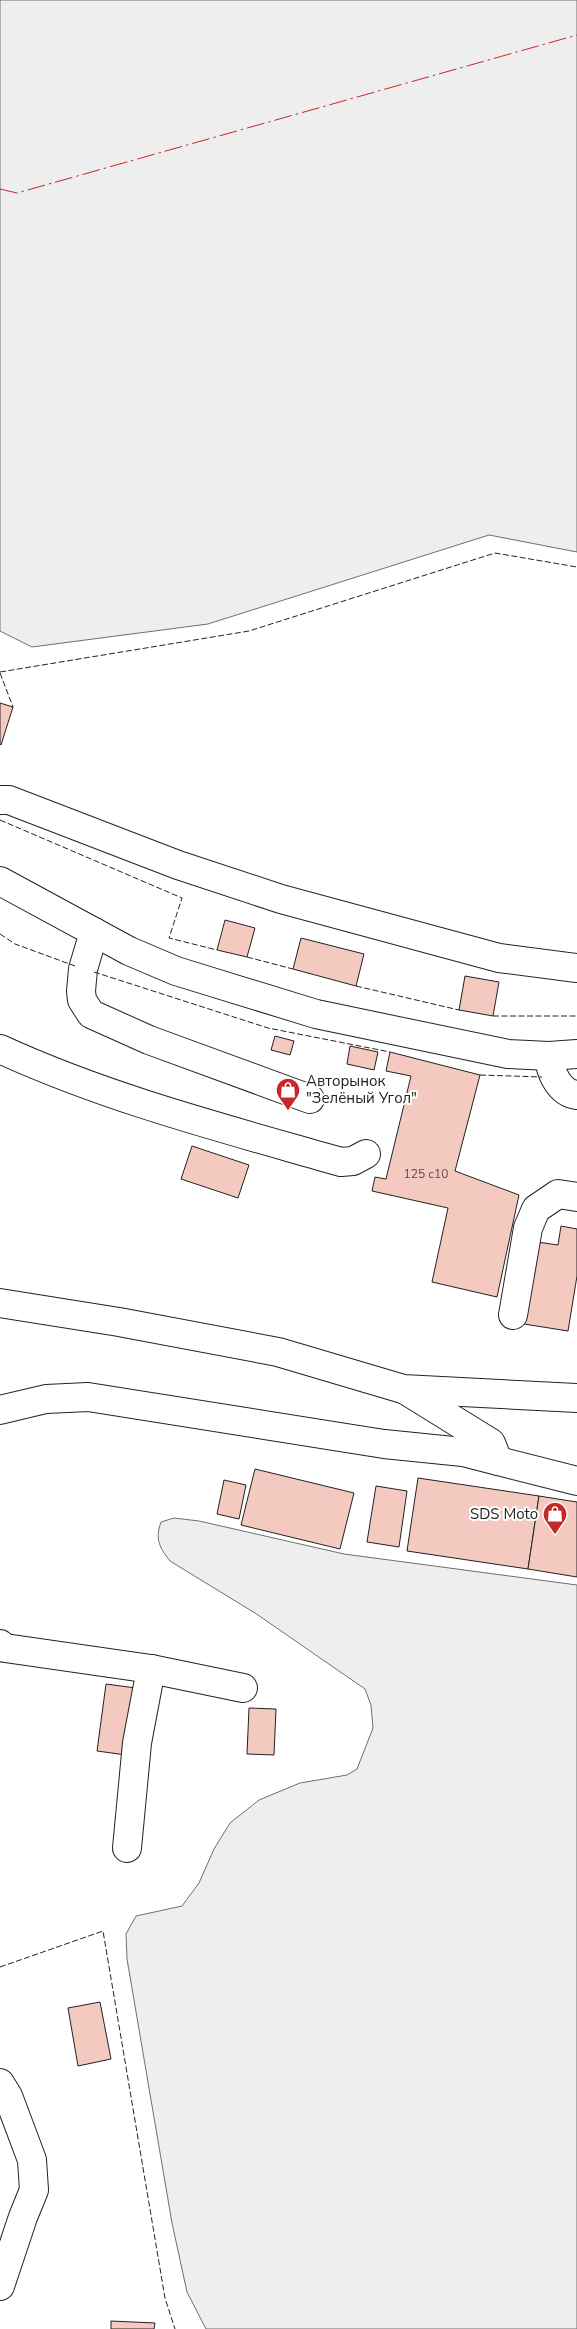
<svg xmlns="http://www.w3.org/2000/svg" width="577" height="2329" font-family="'Nunito Sans',sans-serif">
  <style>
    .green { fill: #eee; stroke: #6f6f6f }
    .building { fill: #f3c9c0; stroke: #222 }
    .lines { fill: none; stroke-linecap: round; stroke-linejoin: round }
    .minor-casing { stroke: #222; stroke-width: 30 }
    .minor { stroke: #fff; stroke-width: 28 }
    .fence { stroke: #222; stroke-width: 1; stroke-dasharray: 6 2.5; stroke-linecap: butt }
    .power { stroke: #c62828; stroke-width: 1; stroke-dasharray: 18 4 2.5 4; stroke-linecap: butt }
    .labels { text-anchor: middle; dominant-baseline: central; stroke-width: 4; stroke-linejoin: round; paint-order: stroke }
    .number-label { font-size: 12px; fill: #564c4a }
    .poi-label { font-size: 15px; fill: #222; stroke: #fff; text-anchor: start }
  </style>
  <rect width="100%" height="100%" fill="#fff"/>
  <g class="green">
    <path d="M0,0h577v552l-88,-17 -281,89 -176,23 -32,-16z"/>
    <path d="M174,1518l25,3 145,33 233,31v744h-371l-19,-37 -15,-69 -45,-264 -1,-25 10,-18 46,-10 17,-23 15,-34 16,-26 29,-23 41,-17 47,-8 10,-6 16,-41 -2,-23 -6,-16 -110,-76 -85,-52c-11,-14 -15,-22 -9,-39z"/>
  </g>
  <g class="building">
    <path d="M0,703l13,4 -12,38 -1,-1z"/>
    <path d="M225,920l30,8 -8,29 -30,-7z"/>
    <path d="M301,938l63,16 -8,32 -63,-17z"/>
    <path d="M465,976l34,6 -6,34 -34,-6z"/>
    <path d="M275,1036l19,5 -4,14 -19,-5z"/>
    <path d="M350,1046l28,6 -4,18 -27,-6z"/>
    <path d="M390,1052l90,23 -25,96 64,24 -22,102 -65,-15 16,-74 -76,-17 3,-14 11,2 25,-103 -25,-5z"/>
    <path d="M192,1146l57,19 -11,33 -57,-19z"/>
    <path d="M561,1226l16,3v47l-9,55 -44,-7 13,-82 21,3z"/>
    <path d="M255,1469l99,24 -14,56 -99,-24z"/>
    <path d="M418,1478l121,18 -11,73 -121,-18z"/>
    <path d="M224,1480l22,5 -7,34 -22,-5z"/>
    <path d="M376,1486l31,5 -8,56 -32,-5z"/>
    <path d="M539,1496l38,6v75l-49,-8z"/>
    <path d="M106,1684l30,4 -10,67 -29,-4z"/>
    <path d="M249,1708l27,1 -2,46 -27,-1z"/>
    <path d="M100,2002l11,57 -33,7 -10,-58z"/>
    <path d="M111,2321l44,2 -1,6h-43z"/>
  </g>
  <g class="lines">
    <defs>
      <g id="minor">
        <path d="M0,800h9l169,65 103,34 218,59 78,10"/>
        <path d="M0,881l129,70 47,20 140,43 192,40 41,2 28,-2"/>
        <path d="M94,932l-11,37 -2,22 1,9 9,14 58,26 161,59"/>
        <path d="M0,1049c109,50 226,80 341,113l12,-1 13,-7"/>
        <path d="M549,1056c1,16 10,37 28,39"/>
        <path d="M0,1303l119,19 159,30 125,37 174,9"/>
        <path d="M513,1315l15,-87 8,-19 22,-15 19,3"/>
        <path d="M407,1391l84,52 7,18 79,20"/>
        <path d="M0,1410l46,-11 42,-2 296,47 79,8 35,9"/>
        <path d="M0,1644l5,4 146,21 92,19"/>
        <path d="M127,1848l10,-105 14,-74"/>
        <path d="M0,2083l8,13 24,64 2,30 -11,27 -23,69"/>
      </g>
    </defs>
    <use href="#minor" class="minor-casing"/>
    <use href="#minor" class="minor"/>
    <g class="fence">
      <path d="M0,672l249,-41 246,-78 82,14"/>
      <path d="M0,673l13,34"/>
      <path d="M0,820l182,78 -13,40 48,12"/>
      <path d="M0,934l15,10 60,22"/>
      <path d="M247,957l46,12"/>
      <path d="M94,972l174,56 122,24"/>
      <path d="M356,986l103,24"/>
      <path d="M493,1016h84"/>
      <path d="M480,1075l62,2"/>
      <path d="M0,1967l103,-36 62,367 10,31"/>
    </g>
    <path class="power" d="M0,189l17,4 560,-158"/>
  </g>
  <defs>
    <symbol id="shop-pin" viewBox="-11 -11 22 30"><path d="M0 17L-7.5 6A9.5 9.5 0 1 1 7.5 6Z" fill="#c62828" stroke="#fff"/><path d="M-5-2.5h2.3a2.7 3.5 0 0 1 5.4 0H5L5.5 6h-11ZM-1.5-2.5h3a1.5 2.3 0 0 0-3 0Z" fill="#fff"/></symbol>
  </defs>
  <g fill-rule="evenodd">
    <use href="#shop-pin" x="274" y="1076" width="28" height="38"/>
    <use href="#shop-pin" x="541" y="1500" width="28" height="38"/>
  </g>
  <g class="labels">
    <g class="number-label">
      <text x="426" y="1174">125 с10</text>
    </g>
    <g class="poi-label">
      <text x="306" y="1081">Авторынок<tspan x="306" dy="17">"Зелёный Угол"</tspan></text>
      <text x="538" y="1514" text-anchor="end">SDS Moto</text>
    </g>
  </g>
</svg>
